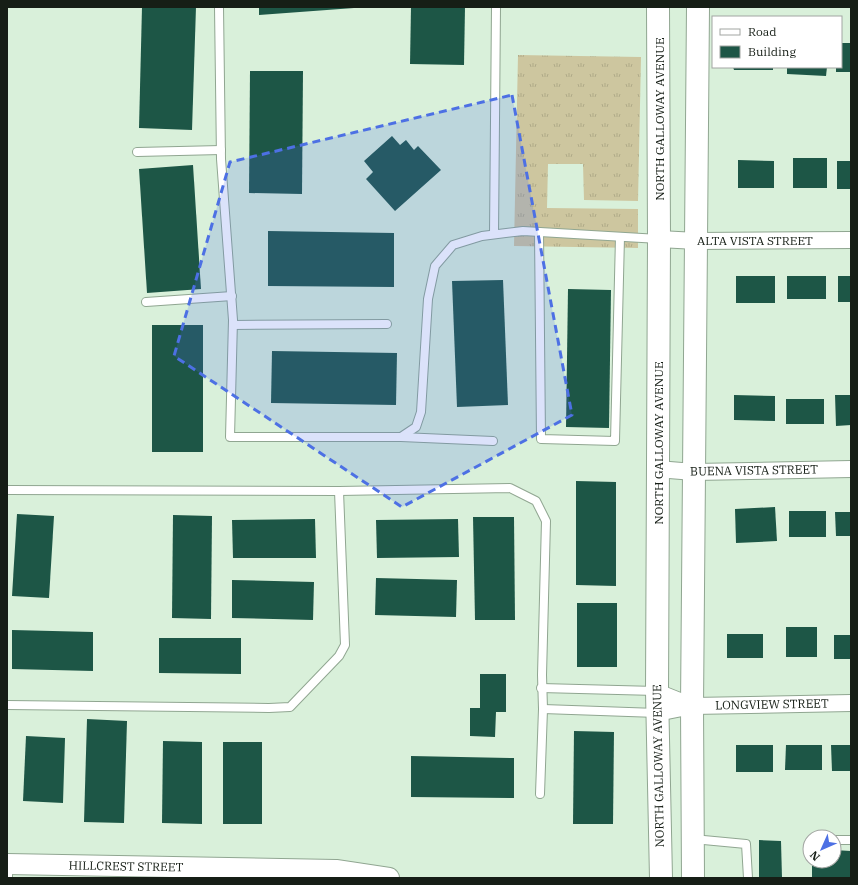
<svg xmlns="http://www.w3.org/2000/svg" width="858" height="885" font-family="'IBM Plex Serif',serif">
  <style>
    .grass { fill: url(#grass-tufts) }
    .building { fill: #1d5646 }
    .lines { fill: none; stroke-linecap: round; stroke-linejoin: round }
    .service-casing { stroke: #90a691; stroke-width: 10 }
    .minor-casing { stroke: #90a691; stroke-width: 18 }
    .tertiary-casing { stroke: #90a691; stroke-width: 22 }
    .secondary-casing { stroke: #90a691; stroke-width: 24 }
    .service { stroke: #fff; stroke-width: 8 }
    .minor { stroke: #fff; stroke-width: 16 }
    .tertiary { stroke: #fff; stroke-width: 20 }
    .secondary { stroke: #fff; stroke-width: 22 }
    .marked { fill: #4d70e4; fill-opacity: 0.2; stroke: #4d70e4; stroke-width: 3; stroke-dasharray: 8 5; stroke-linejoin: round }
    .labels { text-anchor: middle; dominant-baseline: central; stroke-width: 4; stroke-linejoin: round; paint-order: stroke }
    .street-label { font-size: 12px; fill: #161e16; stroke: #fff }
  </style>
  <defs>
    <pattern id="grass-tufts" width="24" height="20" patternUnits="userSpaceOnUse"><rect width="24" height="20" fill="#cdc69f"/><path d="M3 7l-1-3M5 7V3M7 7l1-3M15 17l-1-3M17 17v-4M19 17l1-3" fill="none" stroke="#afaa88"/></pattern>
  </defs>
  <rect width="100%" height="100%" fill="#d9f0da"/>
  <path class="grass" d="M518,55l123,2 -3,144 -54,-1 -1,-36h-35l-1,44 91,1v39l-124,-2z"/>
  <g class="building">
    <path d="M142,7h54l-4,123 -53,-2z"/>
    <path d="M259,7h95v1l-95,7z"/>
    <path d="M411,7h54l-1,58 -54,-1z"/>
    <path d="M841,43h10v29h-15v-5h5z"/>
    <path d="M733,67h40v3h-39z"/>
    <path d="M787,67h40l-1,9 -39,-2z"/>
    <path d="M250,71h53l-1,123 -53,-1z"/>
    <path d="M392,136l8,9 6,-5 8,10 4,-4 23,24 -46,41 -29,-32 7,-7 -9,-11z"/>
    <rect x="793" y="158" width="34" height="30"/>
    <path d="M738,160l36,1v27h-36z"/>
    <rect x="837" y="161" width="14" height="28"/>
    <path d="M193,165l8,124 -54,4 -8,-124z"/>
    <path d="M268,231l126,2v54l-126,-1z"/>
    <rect x="736" y="276" width="39" height="27"/>
    <rect x="787" y="276" width="39" height="23"/>
    <rect x="838" y="276" width="13" height="26"/>
    <path d="M503,280l5,125 -51,2 -5,-126z"/>
    <path d="M568,289l43,1 -2,138 -43,-1z"/>
    <rect x="152" y="325" width="51" height="127"/>
    <path d="M272,351l125,2 -1,52 -125,-2z"/>
    <path d="M734,395l41,1v25l-41,-1z"/>
    <path d="M835,395h16v30l-15,1z"/>
    <rect x="786" y="399" width="38" height="25"/>
    <path d="M576,481l40,1v104l-40,-1z"/>
    <path d="M775,507l2,34 -41,2 -1,-34z"/>
    <rect x="789" y="511" width="37" height="26"/>
    <path d="M835,512h16v24h-15z"/>
    <path d="M17,514l37,2 -5,82 -37,-2z"/>
    <path d="M173,515l39,1 -1,103 -39,-1z"/>
    <path d="M473,517h41l1,103h-40z"/>
    <path d="M315,519l1,39h-83l-1,-38z"/>
    <path d="M458,519l1,38 -82,1 -1,-38z"/>
    <path d="M376,578l81,2 -1,37 -81,-2z"/>
    <path d="M232,580l82,2 -1,38 -81,-2z"/>
    <rect x="577" y="603" width="40" height="64"/>
    <rect x="786" y="627" width="31" height="30"/>
    <path d="M12,630l81,2v39l-81,-2z"/>
    <rect x="727" y="634" width="36" height="24"/>
    <rect x="834" y="635" width="17" height="24"/>
    <path d="M159,638h82v36l-82,-1z"/>
    <path d="M480,674h26v38h-10l-1,25 -25,-1v-28h10z"/>
    <path d="M87,719l40,2 -3,102 -40,-1z"/>
    <path d="M574,731l40,1 -1,92h-40z"/>
    <path d="M26,736l39,2 -2,65 -40,-2z"/>
    <path d="M163,741l39,1v82l-40,-1z"/>
    <rect x="223" y="742" width="39" height="82"/>
    <rect x="736" y="745" width="37" height="27"/>
    <path d="M786,745h36v25h-37z"/>
    <path d="M831,745h20v26h-19z"/>
    <path d="M411,756l103,2v40l-103,-1z"/>
    <path d="M759,840l22,1 1,37h-23z"/>
    <path d="M834,850l17,1v27h-39v-17h22z"/>
  </g>
  <g class="lines">
    <defs>
      <g id="service">
        <path d="M219,7l2,152 12,161 -3,117h171l15,-10 5,-15 7,-113 7,-33 18,-21 29,-9 41,-5 136,8"/>
        <path d="M137,152l84,-2"/>
        <path d="M539,232l2,207 74,2 5,-204"/>
        <path d="M494,234l2,-227"/>
        <path d="M146,302l86,-6"/>
        <path d="M233,325l154,-1"/>
        <path d="M401,437l92,4"/>
        <path d="M7,490l332,1 171,-3 26,13 10,20 -4,154 1,34 -3,85"/>
        <path d="M541,688l115,3"/>
        <path d="M7,705l262,3 21,-1 49,-51 6,-11 -6,-154"/>
        <path d="M543,709l114,4"/>
        <path d="M693,839l53,5 2,34"/>
        <path d="M834,840h17"/>
        <path d="M8,864v14"/>
      </g>
      <g id="minor">
        <path d="M659,239l38,2 154,-1"/>
        <path d="M657,469l37,3 157,-3"/>
        <path d="M657,692l35,14"/>
        <path d="M657,713l35,-7 159,-3"/>
      </g>
      <path id="tertiary" d="M7,864l329,6 53,8"/>
      <g id="secondary">
        <path d="M658,7l1,232 -2,453 4,186"/>
        <path d="M693,878l-1,-172 6,-699"/>
      </g>
    </defs>
    <use href="#service" class="service-casing"/>
    <use href="#minor" class="minor-casing"/>
    <use href="#tertiary" class="tertiary-casing"/>
    <use href="#secondary" class="secondary-casing"/>
    <use href="#service" class="service"/>
    <use href="#minor" class="minor"/>
    <use href="#tertiary" class="tertiary"/>
    <use href="#secondary" class="secondary"/>
  </g>
  <path class="marked" d="M512,95l60,320 -170,92 -228,-151 56,-194z"/>
  <g class="labels">
    <g class="street-label">
      <text transform="translate(659 119) rotate(-90)">NORTH GALLOWAY AVENUE</text>
      <text x="755" y="240">ALTA VISTA STREET</text>
      <text transform="translate(658 443) rotate(-90)">NORTH GALLOWAY AVENUE</text>
      <text transform="translate(754 470) rotate(-1)">BUENA VISTA STREET</text>
      <text transform="translate(772 704) rotate(-1)">LONGVIEW STREET</text>
      <text transform="translate(658 766) rotate(-91)">NORTH GALLOWAY AVENUE</text>
      <text transform="translate(126 866) rotate(1)">HILLCREST STREET</text>
    </g>
  </g>
  <rect width="858" height="885" fill="none" stroke="#161e16" stroke-width="16"/>
  <rect x="712" y="16" width="130" height="52" fill="#ffffff" stroke="#a2a5a2"/>
  <rect x="720" y="29" width="20" height="6" fill="#ffffff" stroke="#a2a5a2"/>
  <text x="748" y="36" font-size="12" fill="#161e16">Road</text>
  <rect x="720" y="46" width="20" height="12" fill="#1d5646" stroke="#a2a5a2"/>
  <text x="748" y="56" font-size="12" fill="#161e16">Building</text>
  <g transform="translate(822 849) rotate(225)"><circle r="19" fill="#ffffff" stroke="#a2a5a2"/>
  <path d="M0-3L7 15L0 10L-7 15Z" fill="#4d70e4"/>
  <text y="-6" font-size="11" font-weight="bold" text-anchor="middle" fill="#161e16">N</text>
  </g>
</svg>
